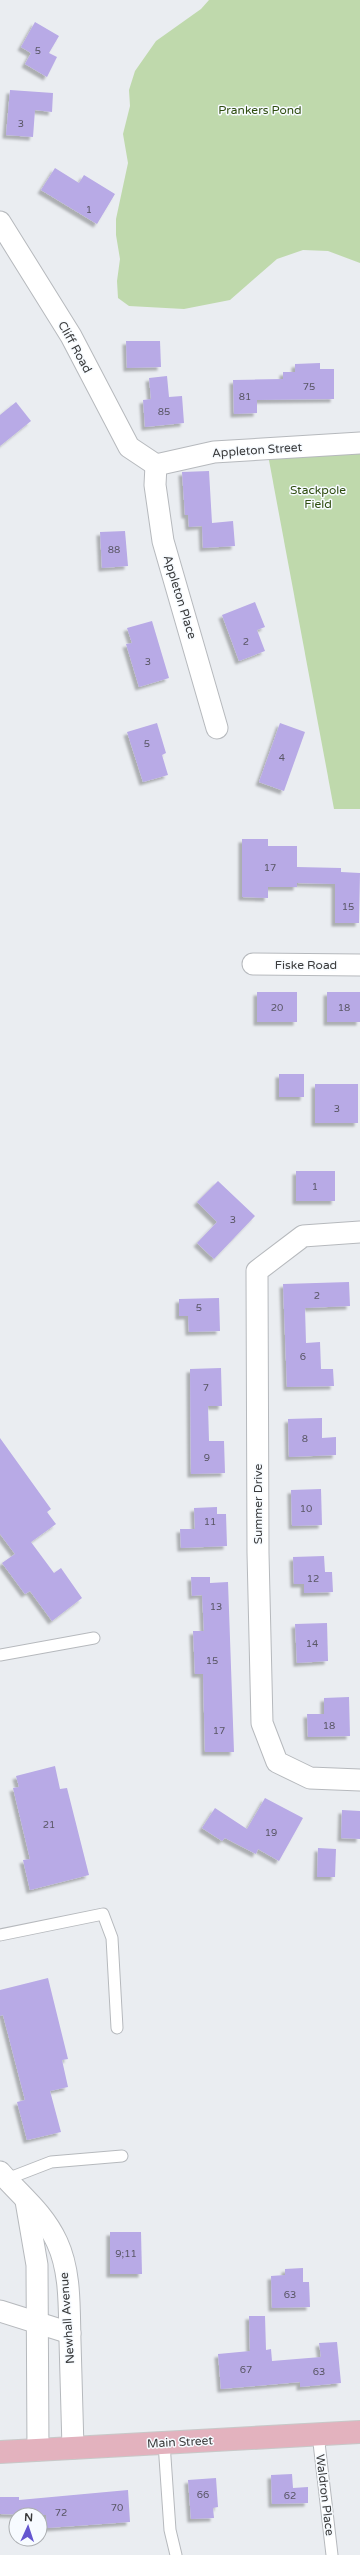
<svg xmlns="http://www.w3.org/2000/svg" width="360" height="2555" viewBox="0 0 360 2555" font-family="'Varela Round',sans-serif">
<defs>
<filter id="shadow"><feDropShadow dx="-3.5" dy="3.5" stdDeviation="1" flood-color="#0004"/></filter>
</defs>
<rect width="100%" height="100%" fill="#eaedf1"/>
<g fill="#bfd9ac">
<path d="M209 0H360V263L328 251 303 250 277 259 230 300 184 309 129 306 118 298 117 281 120 259 116 235V219L128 163 123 134 130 106 129 90 135 71 156 41 201 9Z"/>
<path d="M360 450V809H334L268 455Z"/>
</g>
<g fill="#b8aae6" filter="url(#shadow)">
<path d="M35 22 59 36 49 53 57 57 47 77 25 64 31 53 21 47Z"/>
<path d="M10 90 53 93 52 112 35 110 33 137 6 135Z"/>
<path d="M55 168 79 183 84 175 115 194 97 224 41 190Z"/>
<path d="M126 341H160L161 367 127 368Z"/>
<path d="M320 363V369H334V399L257 400V413L234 414 233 380 283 379V372H295V364Z"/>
<path d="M167 376 169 397 182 396 184 423 145 427 143 400 151 399 149 378Z"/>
<path d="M16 402 31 421 0 446V415Z"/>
<path d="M209 471 212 523 233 521 235 546 203 548 202 526 189 527 188 515H185L182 472Z"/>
<path d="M125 531 128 566 102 568 100 532Z"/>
<path d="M255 602 265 627 257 630 265 651 239 661 222 615Z"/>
<path d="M152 621 169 678 139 687 126 644 132 643 127 628Z"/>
<path d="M157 723 166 753 162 755 168 775 143 782 127 732Z"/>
<path d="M280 723 305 732 284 791 259 782Z"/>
<path d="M242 839H268V846H297V867L341 868V872L360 873 359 923H335V884L297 883V887H268V898L242 897Z"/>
<rect x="257" y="992" width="40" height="30"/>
<rect x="327" y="992" width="33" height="30"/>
<rect x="279" y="1074" width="25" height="23"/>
<rect x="315" y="1084" width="43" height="39"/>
<rect x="296" y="1171" width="39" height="30"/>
<path d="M218 1181 255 1216 214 1259 197 1243 217 1222 197 1202Z"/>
<path d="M349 1282 350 1306 305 1308 306 1343 320 1342 321 1369H333L334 1386 287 1387 283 1284Z"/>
<path d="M219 1298 220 1331 189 1332 188 1316H179V1299Z"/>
<path d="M221 1368 222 1406H208L209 1441H224L225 1473 191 1474 190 1369Z"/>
<path d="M322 1418V1438L336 1437V1455L289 1457 288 1419Z"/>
<path d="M0 1438 51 1509 47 1512 56 1524 31 1542 54 1573 61 1568 82 1598 52 1621 30 1591 25 1594 2 1563 15 1554 0 1534Z"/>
<path d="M321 1489 322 1525 292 1526 291 1490Z"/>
<path d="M217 1507V1514H226L227 1546 181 1548 180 1529H195L194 1508Z"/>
<path d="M324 1556 325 1572H332L333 1592 304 1593V1584H294L293 1557Z"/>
<path d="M191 1577H210V1583L228 1582 234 1752H205L203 1674H195L193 1631H204L202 1595 192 1596Z"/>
<path d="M327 1623 328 1661 297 1663 295 1624Z"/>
<path d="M349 1697 350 1736 308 1737 307 1714H324V1698Z"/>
<path d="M55 1766 60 1789 67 1788 89 1875 30 1890 23 1860 30 1859 13 1788 19 1787 16 1776Z"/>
<path d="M265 1798 303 1818 279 1861 258 1849 256 1854 225 1838 222 1841 202 1828 215 1808 247 1829Z"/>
<path d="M342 1810 360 1811V1839L341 1838Z"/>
<path d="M318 1848 336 1849 335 1877H317Z"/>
<path d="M48 1978 68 2059 62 2060 68 2087 50 2091 61 2132 27 2140 17 2102 25 2100 3 2015 0 2016V1990Z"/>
<path d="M110 2232H141L142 2274H110Z"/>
<path d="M303 2268V2282H309L310 2307 272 2308 271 2276 285 2275V2269Z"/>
<path d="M249 2316H265L266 2350 271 2349 272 2361 321 2357 319 2343 337 2342 341 2383 300 2387V2382L221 2389 218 2354 250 2351Z"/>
<path d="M292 2474 293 2488 308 2487V2503L272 2504 271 2475Z"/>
<path d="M216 2478 218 2507 213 2508 214 2518 191 2519 188 2480Z"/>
<path d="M128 2490 130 2522 47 2528 46 2515 0 2514V2497H19V2500Z"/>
</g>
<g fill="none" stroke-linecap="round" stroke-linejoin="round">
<defs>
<g id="lane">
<path d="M0 1655 94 1638"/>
<path d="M0 1935 103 1914 112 1938 117 2028"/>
<path d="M7 2179 51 2162 122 2156"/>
<path d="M318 2434 332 2555"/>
<path d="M164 2443 170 2530 176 2555"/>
</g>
<g id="street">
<path d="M0 222 71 336 129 447 156 465"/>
<path d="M156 465 155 485 163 541 217 728"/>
<path d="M156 465 214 452 360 443"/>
<path d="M253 964 360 965"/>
<path d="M360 1232 303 1236 257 1271 258 1553 262 1723 277 1762 310 1778 360 1780"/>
<path d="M0 2172C21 2196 43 2212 57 2242 71 2272 69 2309 70 2341 71 2377 72 2413 73 2448"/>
<path d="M26 2201 37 2265 38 2450"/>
<path d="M0 2311 70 2333"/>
</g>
<path id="primary" d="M0 2452 360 2432"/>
</defs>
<use href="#lane" stroke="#b6b9bd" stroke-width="13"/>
<use href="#street" stroke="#b6b9bd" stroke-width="23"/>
<use href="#primary" stroke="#c8c8c8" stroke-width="24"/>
<use href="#lane" stroke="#fff" stroke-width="11"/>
<use href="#street" stroke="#fff" stroke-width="21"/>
<use href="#primary" stroke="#e3b2be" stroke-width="22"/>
</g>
<g text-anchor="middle" stroke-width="3" stroke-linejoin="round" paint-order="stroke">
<g font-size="10" fill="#5a5766">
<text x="38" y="54">5</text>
<text x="21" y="127">3</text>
<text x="89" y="213">1</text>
<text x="309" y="390">75</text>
<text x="245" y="400">81</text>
<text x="164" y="415">85</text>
<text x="114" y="553">88</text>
<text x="246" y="645">2</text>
<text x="148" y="665">3</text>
<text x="147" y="747">5</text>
<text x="282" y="761">4</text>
<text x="270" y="871">17</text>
<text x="348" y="910">15</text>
<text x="277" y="1011">20</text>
<text x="344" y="1011">18</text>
<text x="337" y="1112">3</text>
<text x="315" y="1190">1</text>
<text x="233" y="1223">3</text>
<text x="317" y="1299">2</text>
<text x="199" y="1311">5</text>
<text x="303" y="1360">6</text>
<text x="206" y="1391">7</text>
<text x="305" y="1442">8</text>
<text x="207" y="1461">9</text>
<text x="306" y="1512">10</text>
<text x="210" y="1525">11</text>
<text x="313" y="1582">12</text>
<text x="216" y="1610">13</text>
<text x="312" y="1647">14</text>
<text x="212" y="1664">15</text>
<text x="329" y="1729">18</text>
<text x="219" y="1734">17</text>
<text x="49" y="1828">21</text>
<text x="271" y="1836">19</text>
<text x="126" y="2257">9;11</text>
<text x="290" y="2298">63</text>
<text x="246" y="2373">67</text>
<text x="319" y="2375">63</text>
<text x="203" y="2498">66</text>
<text x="290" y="2499">62</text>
<text x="117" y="2511">70</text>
<text x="61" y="2516">72</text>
</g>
<g font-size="12" fill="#2f4d10" stroke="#f7fbff">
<text x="260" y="114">Prankers Pond</text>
<text x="318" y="494">Stackpole<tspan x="318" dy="14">Field</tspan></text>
</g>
<g font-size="12" fill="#3a3b3c" stroke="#f7fbff">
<text transform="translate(75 347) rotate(61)" y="4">Cliff Road</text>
<text transform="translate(257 450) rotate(-4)" y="4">Appleton Street</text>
<text transform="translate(180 597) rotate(73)" y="4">Appleton Place</text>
<text x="306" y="969">Fiske Road</text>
<text transform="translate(258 1504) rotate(-90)" y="4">Summer Drive</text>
<text transform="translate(67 2318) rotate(-94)" y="4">Newhall Avenue</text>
<text transform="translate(180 2442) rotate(-3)" y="4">Main Street</text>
<text transform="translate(325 2495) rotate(83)" y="4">Waldron Place</text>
</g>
</g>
<g transform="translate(28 2527) rotate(3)"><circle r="19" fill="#f7fbff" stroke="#abaeb1"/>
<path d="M0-3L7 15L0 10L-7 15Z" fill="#6456cf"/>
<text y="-6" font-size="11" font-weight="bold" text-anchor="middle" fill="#3a3b3c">N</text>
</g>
</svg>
